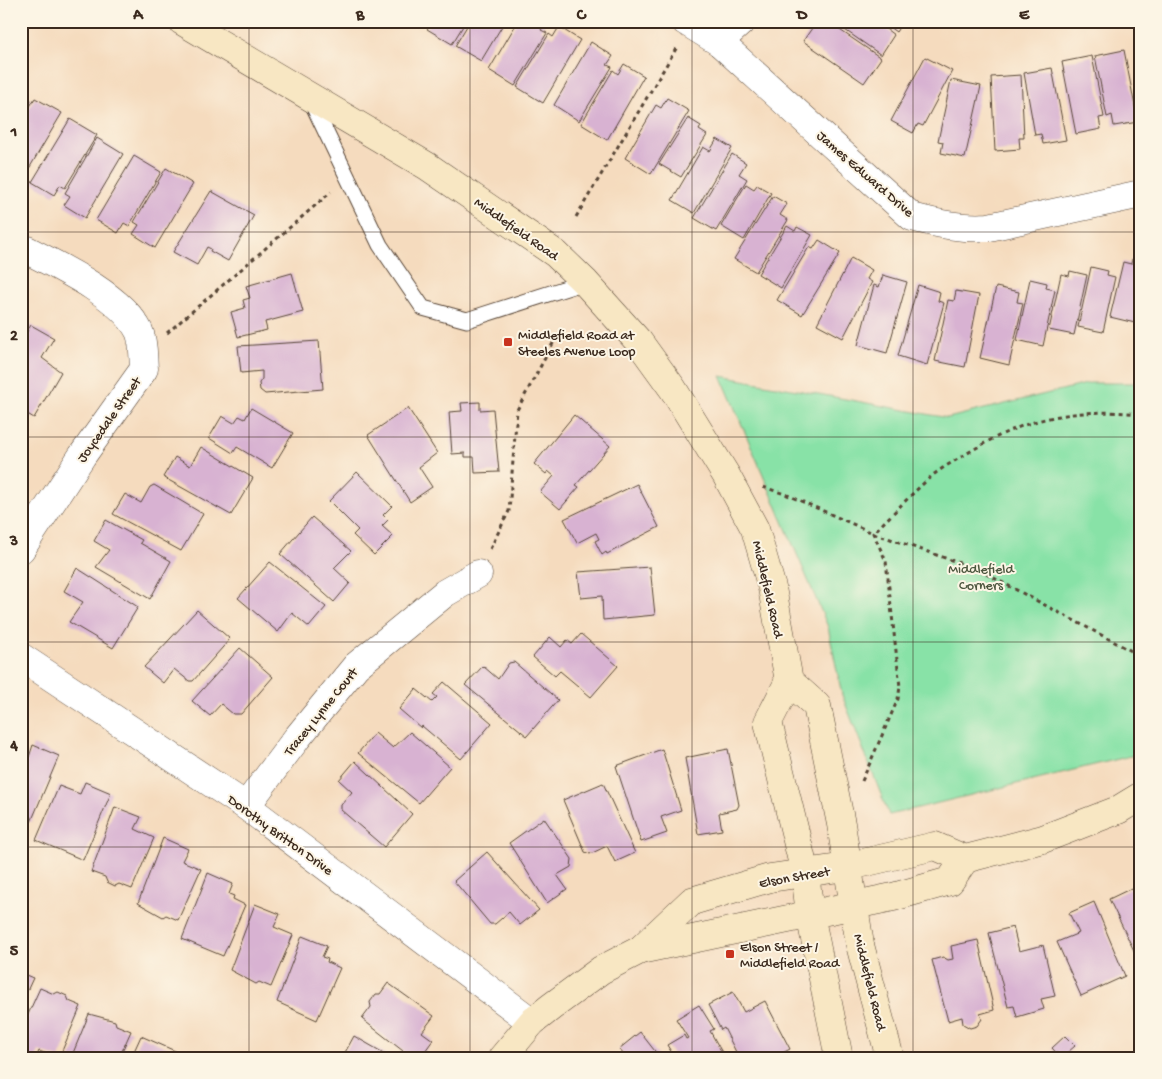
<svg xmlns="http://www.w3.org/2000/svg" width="1162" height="1079" viewBox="0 0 1162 1079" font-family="'Gochi Hand',sans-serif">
<rect width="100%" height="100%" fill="#fcf5e5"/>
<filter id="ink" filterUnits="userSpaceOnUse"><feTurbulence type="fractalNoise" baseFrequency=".02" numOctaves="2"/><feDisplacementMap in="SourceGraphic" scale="10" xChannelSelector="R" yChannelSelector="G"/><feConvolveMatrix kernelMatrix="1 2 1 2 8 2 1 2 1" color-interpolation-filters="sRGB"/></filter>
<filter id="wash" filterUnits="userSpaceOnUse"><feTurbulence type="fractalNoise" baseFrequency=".0096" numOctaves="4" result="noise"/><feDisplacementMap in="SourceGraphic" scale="20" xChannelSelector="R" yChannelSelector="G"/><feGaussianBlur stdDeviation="1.12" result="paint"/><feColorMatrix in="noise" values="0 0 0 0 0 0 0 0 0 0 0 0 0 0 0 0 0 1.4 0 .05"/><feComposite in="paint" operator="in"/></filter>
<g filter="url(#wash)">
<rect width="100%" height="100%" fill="#f5dbbe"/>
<path fill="#88e2a7" stroke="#628662" d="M721 376 948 418 1090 383H1141V750L1135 755 889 815 842 695 828 627Z"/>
<g id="blocks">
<g fill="#d8b2d2">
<path d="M406 21H417L414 26Z"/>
<path d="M431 21H466L452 44 427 29Z"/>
<path d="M470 21H505L481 61 455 46Z"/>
<path d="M518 21H546L541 30 547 33 515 86 489 70Z"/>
<path d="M817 21 825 27 828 22 881 58 864 83 803 41Z"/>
<path d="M832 21H875L894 35 881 55Z"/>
<path d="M881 21H903L896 32Z"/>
<path d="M559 27 580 40 543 103 517 87 549 34 553 37Z"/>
<path d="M591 42 613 56 607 65 612 67 579 121 554 105Z"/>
<path d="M1141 46V72H1140L1135 48Z"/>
<path d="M1124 50 1138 122 1114 126 1112 115 1107 117 1095 56Z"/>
<path d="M1092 56 1104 117 1099 118 1101 129 1076 134 1062 62Z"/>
<path d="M925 57 952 71 923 126 918 124 913 133 891 121Z"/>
<path d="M624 64 644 76 607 140 581 124 613 70 618 74Z"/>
<path d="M1052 68 1066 140 1043 144 1041 134 1035 135 1024 73Z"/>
<path d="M1021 75 1024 138H1019L1020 149 995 151 991 77Z"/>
<path d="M951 80 981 86 965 158 941 153 943 142 938 141Z"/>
<path d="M21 93 31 100 21 116Z"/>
<path d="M35 98 62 113 24 177 21 176V121Z"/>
<path d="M667 98 689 111 651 174 625 158 656 105 661 108Z"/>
<path d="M688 118 701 126 699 130 707 135 681 177 659 164Z"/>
<path d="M70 119 97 135 65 188 60 185 54 195 32 182Z"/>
<path d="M97 138 123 154 85 218 64 205 70 196 65 193Z"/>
<path d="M717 139 732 148 694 213 672 200 703 147 710 151Z"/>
<path d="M732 154 746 163 739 174 747 179 716 231 694 218Z"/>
<path d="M134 156 161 172 129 226 124 223 118 233 96 220Z"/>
<path d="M166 168 193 184 155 248 133 234 139 225 134 222Z"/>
<path d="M746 184 754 189 757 185 771 193 744 240 721 226Z"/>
<path d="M211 191 254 215 228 261 210 251 211 249 207 247 197 265 173 252Z"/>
<path d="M773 196 787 204 780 215 788 220 756 272 734 259Z"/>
<path d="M787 226 795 231 797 227 812 235 781 288 758 274Z"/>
<path d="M819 240 840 253 802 315 777 300 809 247 813 249Z"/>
<path d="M851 258 872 270 867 279 872 282 843 338 817 324Z"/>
<path d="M1132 259 1141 261V297L1135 323 1110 317 1123 262 1131 264Z"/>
<path d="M1091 267 1108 271 1107 275 1115 277 1103 332 1078 327Z"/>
<path d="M1070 271 1087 275 1074 335 1049 330 1061 274 1069 276Z"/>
<path d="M292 273 303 312 265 322 267 330 238 337 231 312 245 308 243 300 250 298 246 286Z"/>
<path d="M883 275 907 282 887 353 858 345 874 285 879 287Z"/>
<path d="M1030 279 1047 283 1046 288 1055 290 1043 346 1017 340Z"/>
<path d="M918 285 940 292 938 301 944 303 927 365 898 356Z"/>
<path d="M996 287 1019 292 1017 302 1023 303 1009 365 980 358Z"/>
<path d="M956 291 979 295 965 367 935 361 948 300 954 301Z"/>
<path d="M31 325 54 338 42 358 61 372 34 418 21 410V341Z"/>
<path d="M319 341 323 389 265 394 260 390 259 383 262 379V371L241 373 238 346Z"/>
<path d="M480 402V410L493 409 499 472 475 473 474 457H465V453L452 454 449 412 462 411 461 403Z"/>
<path d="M251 408 293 433 272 468 237 447 233 453 209 438 222 416 234 423 239 416 245 419Z"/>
<path d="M408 408 437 453 419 467 432 487 410 502 368 435Z"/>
<path d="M574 415 610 446 576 485 579 487 560 509 540 492 554 476 548 471 546 474 534 464Z"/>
<path d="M201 447 253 478 231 515 163 477 175 457 190 466Z"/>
<path d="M357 472 392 506 383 515 388 520 382 526 393 536 374 555 353 535 358 530 329 501Z"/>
<path d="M637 484 659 527 607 554 606 552 602 555 595 541 599 539 596 533 577 543 564 519Z"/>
<path d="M154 485 203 514 181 551 113 514 125 494 141 503 150 487Z"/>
<path d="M312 517 351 551 334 568 350 583 334 602 280 554Z"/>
<path d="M106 520 142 540 140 543 171 561 150 599 96 567 109 550 94 541Z"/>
<path d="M270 562 326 607 309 627 292 613 278 632 238 598Z"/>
<path d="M650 567 655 615 603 620 602 596 581 598 578 572Z"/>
<path d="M77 568 138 607 113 648 69 622 83 602 64 591Z"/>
<path d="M197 610 230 639 193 681H189L174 669 163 683 144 667Z"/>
<path d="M581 634 618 666 591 697 560 671 555 676 533 657 550 637 561 647 567 640 572 644Z"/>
<path d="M240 648 273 677 241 714H233L221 704 210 716 192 701Z"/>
<path d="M514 662 558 700 527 736 465 685 483 666 498 679 509 663Z"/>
<path d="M444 682 492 723 461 759 422 726 421 728 399 709 416 689 432 702 437 697 433 694Z"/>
<path d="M410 732 450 767 419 803 358 753 375 733 393 748Z"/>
<path d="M33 745 59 756 31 822 21 818V754L29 757Z"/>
<path d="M662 749 681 810 661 817 667 833 641 842 616 766Z"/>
<path d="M728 749 739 805 737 809 719 813 722 830 698 834 685 758Z"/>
<path d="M355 761 412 814 384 847 341 810V805L352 792 339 780Z"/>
<path d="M85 782 111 793 83 860 36 840 59 786 80 794Z"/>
<path d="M603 783 635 853 615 862 607 846 590 854 585 852 563 800Z"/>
<path d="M115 807 141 817 135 829 154 838 132 889 119 884 115 886 107 882 105 877 91 872Z"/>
<path d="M544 818 572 859 571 867 557 875 567 889 547 903 509 843Z"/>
<path d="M163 838 188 849 182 861 201 869 178 920 166 915 163 917 138 903Z"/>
<path d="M487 852 539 910 520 925 509 912 495 924H490L454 881Z"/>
<path d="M208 873 233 884 229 894 234 896 233 899 245 905 223 956 182 939Z"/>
<path d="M1132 888 1141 907V965L1109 899Z"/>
<path d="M1094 902 1125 976 1081 996 1057 942 1079 933 1069 913Z"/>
<path d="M255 904 280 914 274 927 293 935 271 987 259 982 256 984 230 970Z"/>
<path d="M1013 927 1019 951 1043 945 1055 996 1041 999 1044 1009 1017 1017 1014 1006 1008 1007 989 933Z"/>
<path d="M302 936 327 946 322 957 328 959 327 962 340 968 317 1020 277 1002Z"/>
<path d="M978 940 994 1010 980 1014 982 1019 977 1026 970 1028 963 1024 962 1017 948 1021 932 960 943 957 948 960 953 959 951 946Z"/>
<path d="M21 973 33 978 21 1004Z"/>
<path d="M388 983 434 1016 422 1032 433 1040 420 1058H412L362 1019 371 1007 370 1002 376 994H380Z"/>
<path d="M40 988 54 994 58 992 67 996 69 1001 81 1006 59 1058 39 1051 36 1058 21 1056V1025L23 1020 25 1021Z"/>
<path d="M733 992 744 1012 765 1001 790 1049 773 1058H739L724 1028 721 1030 708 1005Z"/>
<path d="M699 1005 714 1029 710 1031 725 1058H675L667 1045 684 1035 686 1039 688 1038 676 1019Z"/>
<path d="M89 1014 115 1021 116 1025 131 1031 119 1058H71Z"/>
<path d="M640 1032 658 1055 656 1058H621L624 1055 619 1049Z"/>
<path d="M141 1036 182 1054 180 1058H131Z"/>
<path d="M354 1036 389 1056 391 1054 398 1058H342Z"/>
<path d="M1065 1036 1075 1046 1061 1058 1052 1048Z"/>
</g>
</g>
</g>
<g filter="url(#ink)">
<use href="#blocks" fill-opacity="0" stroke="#574536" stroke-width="1"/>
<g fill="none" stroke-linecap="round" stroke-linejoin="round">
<defs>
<path id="lane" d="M310 99 380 245 423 308 467 320 585 282"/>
<g id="street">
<path d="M685 21 719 42 912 217C938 224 962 229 989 227L1141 194"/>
<path d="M719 42 742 21"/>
<path d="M21 247C56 265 121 295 139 331 144 342 143 357 144 369L82 456 21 549"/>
<path d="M21 657 246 806 532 1022"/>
<path d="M246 806 297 738 356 666 445 593 478 574"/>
</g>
<g id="secondary">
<path d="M182 21 427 166 556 254 585 282 639 342 673 389 726 475 755 529 772 588 789 681 817 706 841 824 860 945 890 1058"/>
<path d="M789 681 768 722 805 873 810 914 839 1058"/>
<path d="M640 950 692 901 770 878 846 867 935 846 965 859 1043 839 1118 810 1141 796"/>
<path d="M502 1058 532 1022 551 1007 601 970 640 950 893 897 950 881 965 859"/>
</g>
</defs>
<use href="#lane" stroke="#574536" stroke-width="17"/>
<use href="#street" stroke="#574536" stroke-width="29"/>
<use href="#secondary" stroke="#574536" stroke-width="29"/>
<g stroke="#574536" stroke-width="3" stroke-dasharray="4 4" stroke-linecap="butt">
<path d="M576 217 677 47"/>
<path d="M167 333 331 192"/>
<path d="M763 487 785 494 873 533 977 569 1141 656"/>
<path d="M490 549 509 511 517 410 558 334 564 331"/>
<path d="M862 781 898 699 900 687 886 561 873 533C893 514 912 493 933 475 943 467 955 461 966 454 1026 417 1071 408 1141 414"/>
</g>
<use href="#lane" stroke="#fff" stroke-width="15"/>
<use href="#street" stroke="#fff" stroke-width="28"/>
<use href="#secondary" stroke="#f8e7c3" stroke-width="28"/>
</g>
</g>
<path fill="none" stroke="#3b2a1e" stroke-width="1" stroke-opacity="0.55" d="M249 21V1058M470 21V1058M692 21V1058M913 21V1058M21 232H1141M21 437H1141M21 642H1141M21 847H1141"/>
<g fill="#c8321e" stroke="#fcf5e5" stroke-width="2">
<rect x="503" y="337" width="10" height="10" rx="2.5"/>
<rect x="725" y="949" width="10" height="10" rx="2.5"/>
</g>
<g text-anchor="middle" stroke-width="4" stroke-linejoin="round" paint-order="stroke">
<g font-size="14" fill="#3b2a1e" stroke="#fcf5e5">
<text transform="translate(866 173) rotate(41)" y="5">James Edward Drive</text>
<text transform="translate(517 228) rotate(35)" y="5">Middlefield Road</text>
<text transform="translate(108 419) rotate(-55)" y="5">Joycedale Street</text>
<text transform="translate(769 589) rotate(77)" y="5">Middlefield Road</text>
<text transform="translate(320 711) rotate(-51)" y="5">Tracey Lynne Court</text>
<text transform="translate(281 834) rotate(36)" y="5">Dorothy Britton Drive</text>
<text transform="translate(794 876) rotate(-10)" y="5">Elson Street</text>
<text transform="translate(871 982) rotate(76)" y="5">Middlefield Road</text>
</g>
<g font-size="14" fill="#3b2a1e" stroke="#fcf5e5" text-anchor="start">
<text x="518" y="339">Middlefield Road at<tspan x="518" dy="16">Steeles Avenue Loop</tspan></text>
<text x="740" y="951">Elson Street /<tspan x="740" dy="16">Middlefield Road</tspan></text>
</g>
<g font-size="14" fill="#4e5840" stroke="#fcf5e5">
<text x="981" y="573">Middlefield<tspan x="981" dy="16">Corners</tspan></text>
</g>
</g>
<rect width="1162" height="1079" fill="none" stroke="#fcf5e5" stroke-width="55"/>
<rect x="28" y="28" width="1106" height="1024" fill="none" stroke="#3b2a1e" stroke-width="2"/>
<g font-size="16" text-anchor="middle" font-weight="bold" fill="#3b2a1e">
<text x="138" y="19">A</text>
<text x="360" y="19">B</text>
<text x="581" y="19">C</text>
<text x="802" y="19">D</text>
<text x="1024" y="19">E</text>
<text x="14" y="136">1</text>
<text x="14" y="340">2</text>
<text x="14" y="545">3</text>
<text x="14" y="750">4</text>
<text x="14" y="955">5</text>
</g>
</svg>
